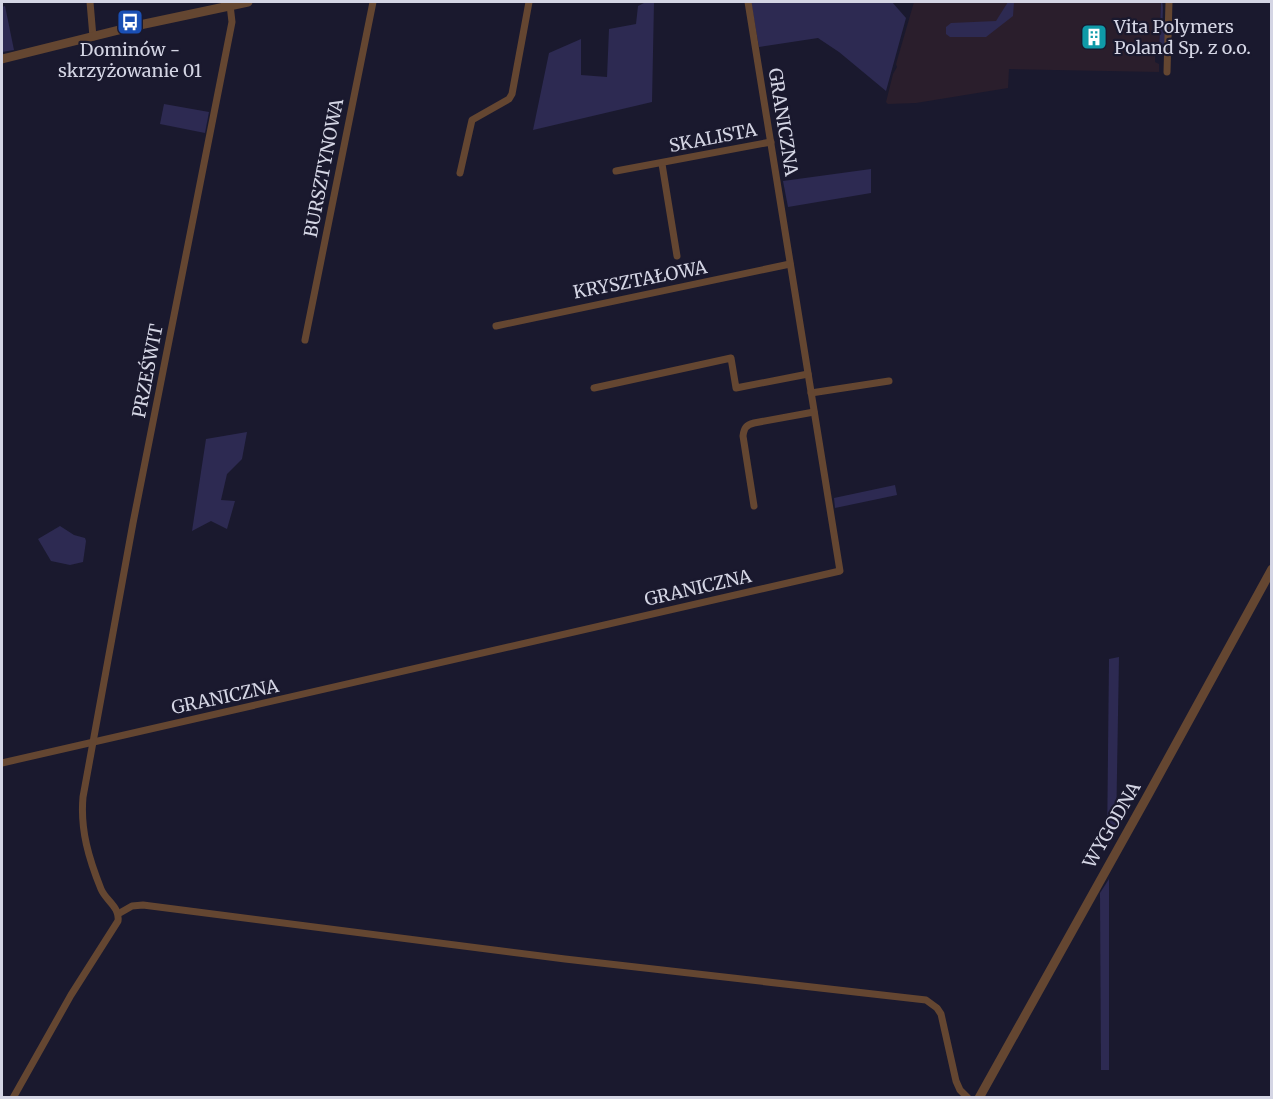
<svg xmlns="http://www.w3.org/2000/svg" width="1273" height="1099" viewBox="0 0 1273 1099" font-family="Merriweather,serif">
<rect width="100%" height="100%" fill="#1a192e"/>
<path fill="#2a1e2c" d="M914 2H1158L1161 3 1159 54 1155 56V62L1159 64V72L1009 69 1008 88 916 103 888 104 886 102 893 74 897 67 896 64Z"/>
<g fill="#2d2a52">
<path d="M646 2H654L652 102 533 130 549 53 581 39V75L607 77 609 29 636 24 638 6Z"/>
<path d="M751 2H892L906 18 886 91 839 52 818 38 759 47Z"/>
<path d="M1008 2H1014L1013 16 986 37H950L946 34V27L951 23 996 21Z"/>
<path d="M1158 2H1162C1164 8 1162 15 1163 21 1166 32 1169 47 1159 54L1161 3Z"/>
<path d="M5 6 14 50 2 52V7Z"/>
<path d="M164 104 209 112 205 133 160 124Z"/>
<path d="M871 169V193L788 207 783 181Z"/>
<path d="M247 432 242 459 227 474 221 500 235 501 227 529 211 521 192 531 206 439Z"/>
<path d="M895 485 897 495 835 508 834 498Z"/>
<path d="M60 526 74 535 85 538 86 541 83 562 70 565 51 561 38 539Z"/>
<path d="M1119 657 1116 831 1107 848 1109 659Z"/>
<path d="M1109 879V1070H1101L1100 893Z"/>
</g>
<g fill="none" stroke-linecap="round" stroke-linejoin="round">
<g stroke="#644631" stroke-width="7">
<path d="M90 2 93 37"/>
<path d="M1167 72 1169 2"/>
<path d="M662 164 677 256"/>
<path d="M616 171 771 142"/>
<path d="M460 173 472 120 509 99 512 94 529 2"/>
<path d="M496 326 790 264"/>
<path d="M305 340 373 2"/>
<path d="M594 388 731 358 736 388 808 374"/>
<path d="M811 393 889 381"/>
<path d="M754 506 743 436C744 428 746 425 754 423L814 412"/>
<path d="M2 763 840 571 748 2"/>
<path d="M118 914 132 906 143 905 565 959 926 1000 937 1008 941 1014 956 1081 960 1090 968 1098"/>
<path d="M13 1098 71 995 118 921C120 907 106 901 101 889 89 859 80 830 83 797L133 523 232 22 230 5"/>
</g>
<g stroke="#644631" stroke-width="9">
<path d="M2 59 135 26 248 2"/>
<path d="M979 1098 1148 795 1272 569"/>
</g>
</g>
<defs>
<symbol id="bus-square" viewBox="-11 -11 22 22"><rect x="-9" y="-9" width="18" height="18" rx="4" fill="#1a4fb4" stroke="#1a192e"/><path d="M-5-6H5V4H4V6H2V4H-2V6H-4V4H-5ZM-3.5-4V0h7V-4ZM-3.5 1.2v1.5H-2V1.2ZM2 1.2v1.5H3.5V1.2Z" fill="#fff"/></symbol>
<symbol id="building-square" viewBox="-11 -11 22 22"><rect x="-9" y="-9" width="18" height="18" rx="4" fill="#0f9aa8" stroke="#1a192e"/><path d="M-4-6H4V6H1V3H-1V6H-4ZM-2.5-4.3h1.7v1.8h-1.7ZM.8-4.3h1.7v1.8H.8ZM-2.5-1h1.7V.8h-1.7ZM.8-1h1.7V.8H.8Z" fill="#fff"/></symbol>
</defs>
<g fill-rule="evenodd">
<use href="#bus-square" x="115" y="7" width="30" height="30"/>
<use href="#building-square" x="1079" y="22" width="30" height="30"/>
</g>
<g text-anchor="middle" stroke-width="4.5" stroke-linejoin="round" paint-order="stroke">
<g font-size="18" fill="#d4d5e4" stroke="#1a192e" text-anchor="start">
<text x="1114" y="33">Vita Polymers<tspan x="1114" dy="21">Poland Sp. z o.o.</tspan></text>
<text x="130" y="56" text-anchor="middle">Dominów -<tspan x="130" dy="21">skrzyżowanie 01</tspan></text>
</g>
<g font-size="18" fill="#d4d5e4" stroke="#1a192e">
<text transform="translate(783 122) rotate(81)" y="6">GRANICZNA</text>
<text transform="translate(713 138) rotate(-11)" y="6">SKALISTA</text>
<text transform="translate(324 168) rotate(-79)" y="6">BURSZTYNOWA</text>
<text transform="translate(640 280) rotate(-11)" y="6">KRYSZTAŁOWA</text>
<text transform="translate(148 371) rotate(-79)" y="6">PRZEŚWIT</text>
<text transform="translate(698 588) rotate(-13)" y="6">GRANICZNA</text>
<text transform="translate(225 697) rotate(-12)" y="6">GRANICZNA</text>
<text transform="translate(1112 825) rotate(-60)" y="6">WYGODNA</text>
</g>
</g>
<rect width="1273" height="1099" fill="none" stroke="#d4d5e4" stroke-width="6"/>
</svg>
